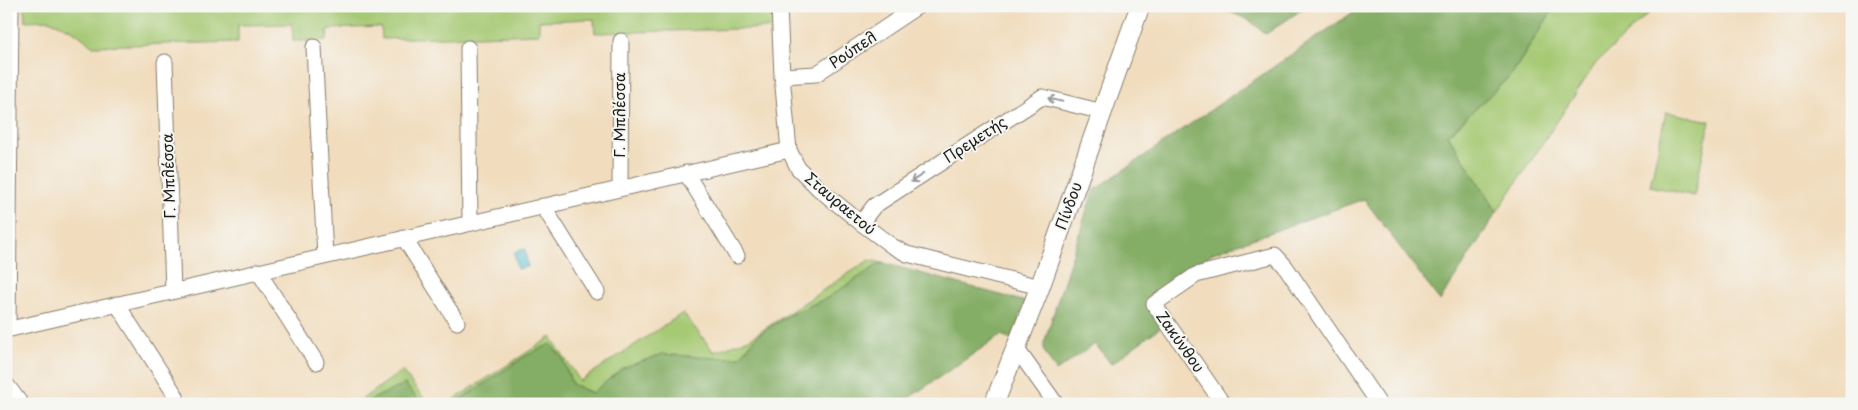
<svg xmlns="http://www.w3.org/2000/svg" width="1858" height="410" viewBox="0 0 1858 410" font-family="'Playpen Sans',sans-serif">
<rect width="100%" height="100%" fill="#f6f6f2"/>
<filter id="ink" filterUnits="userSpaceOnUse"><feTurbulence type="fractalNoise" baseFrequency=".02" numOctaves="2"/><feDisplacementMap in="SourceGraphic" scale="10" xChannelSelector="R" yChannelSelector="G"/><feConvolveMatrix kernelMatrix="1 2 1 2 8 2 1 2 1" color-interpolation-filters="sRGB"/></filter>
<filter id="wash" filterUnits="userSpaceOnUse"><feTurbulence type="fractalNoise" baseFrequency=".0096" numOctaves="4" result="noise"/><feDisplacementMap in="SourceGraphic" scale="20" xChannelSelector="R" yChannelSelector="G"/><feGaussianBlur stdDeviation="1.12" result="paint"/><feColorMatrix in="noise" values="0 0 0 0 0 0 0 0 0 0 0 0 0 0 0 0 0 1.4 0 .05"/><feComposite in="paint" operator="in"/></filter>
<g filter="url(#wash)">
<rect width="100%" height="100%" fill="#f1ddbe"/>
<g fill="#a6c973" stroke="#617248">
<path d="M24 6H779L780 28 595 33 594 19 539 21V34L382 39 381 27 328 29 327 40 293 41 292 24 238 25V42L93 46 72 30 49 20 25 21Z"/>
<path d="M1555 6H1656L1596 63 1497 212 1448 135 1512 74Z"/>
<path d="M1666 112 1710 121 1694 196 1650 186Z"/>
<path d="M869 260 887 264H879L827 298 789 315 758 335 740 357 623 368 593 393 572 384 562 357 468 394 454 404H447L551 337 580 381 683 313 714 352 749 339Z"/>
<path d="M402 371 428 404H422L405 384 365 404H355Z"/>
</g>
<g fill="#84ad65" stroke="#506440">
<path d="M1215 6H1307L1266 34 1249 20Z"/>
<path d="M1362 6H1555L1512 74 1448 135 1497 212 1440 301 1364 199 1213 253 1147 298 1165 324 1111 364 1095 344 1056 371 1044 351V343L1093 191Z"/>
<path d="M879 264H887L1026 302 1011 339 1001 335 900 404H454L524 357 550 344 562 357 572 384 592 393 623 368 662 354 716 358 740 357 758 335 789 315 827 298Z"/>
<path d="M405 384 422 404H365L370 400Z"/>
</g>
<path fill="#4dbac9" stroke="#346b72" d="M525 249 528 267 517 269 514 252Z"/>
</g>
<g filter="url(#ink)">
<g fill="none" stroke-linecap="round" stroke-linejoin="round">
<defs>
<g id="minor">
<path d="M779 6 782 76 789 150 798 168 819 189 861 223 892 246 907 254 1040 287"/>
<path d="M314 47 325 256"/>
<path d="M468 48 470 223"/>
<path d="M165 62 173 291"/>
<path d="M782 76 816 74 918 6"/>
<path d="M686 173 737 256"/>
<path d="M620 188 621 41"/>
<path d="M543 206 597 292"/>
<path d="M861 223 874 206 1042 97 1103 112"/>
<path d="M404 238 457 322"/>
<path d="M258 271 316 362"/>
<path d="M117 304 176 396"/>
<path d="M8 329 11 6"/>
<path d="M6 330 789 150"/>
<path d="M1016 348 1056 404"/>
<path d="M6 384 21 404"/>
<path d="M1223 404 1154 304 1196 275 1275 255 1285 266 1379 404"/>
</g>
<path id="tertiary" d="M994 404 1040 287 1140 6"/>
</defs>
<use href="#minor" stroke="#867c6d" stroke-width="17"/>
<use href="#tertiary" stroke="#867c6d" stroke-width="21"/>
<use href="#minor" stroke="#fff" stroke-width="15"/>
<use href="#tertiary" stroke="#fff" stroke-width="19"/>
</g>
<defs><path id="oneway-shaft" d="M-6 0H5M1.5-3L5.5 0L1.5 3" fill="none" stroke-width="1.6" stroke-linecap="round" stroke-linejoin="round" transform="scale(1.25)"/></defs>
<g stroke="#999">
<use href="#oneway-shaft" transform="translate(1055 100) rotate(-167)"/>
<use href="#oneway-shaft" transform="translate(917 178) rotate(147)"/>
</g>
</g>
<g text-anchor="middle" stroke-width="4" stroke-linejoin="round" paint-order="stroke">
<g font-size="15" fill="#1c1c1c" stroke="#f6f6f2">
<text transform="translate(853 50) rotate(-34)" y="5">Ρούπελ</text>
<text transform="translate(620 115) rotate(-90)" y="5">Γ. Μπλέσσα</text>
<text transform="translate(975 140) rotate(-33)" y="5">Πρεμετής</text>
<text transform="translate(169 176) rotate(-92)" y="5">Γ. Μπλέσσα</text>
<text transform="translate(840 204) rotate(40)" y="5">Σταυραετού</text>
<text transform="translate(1069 206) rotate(-70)" y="5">Πίνδου</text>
<text transform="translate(1180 342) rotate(55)" y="5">Ζακύνθου</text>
</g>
</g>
<rect width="1858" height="410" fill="none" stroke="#f6f6f2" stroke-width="25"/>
</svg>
